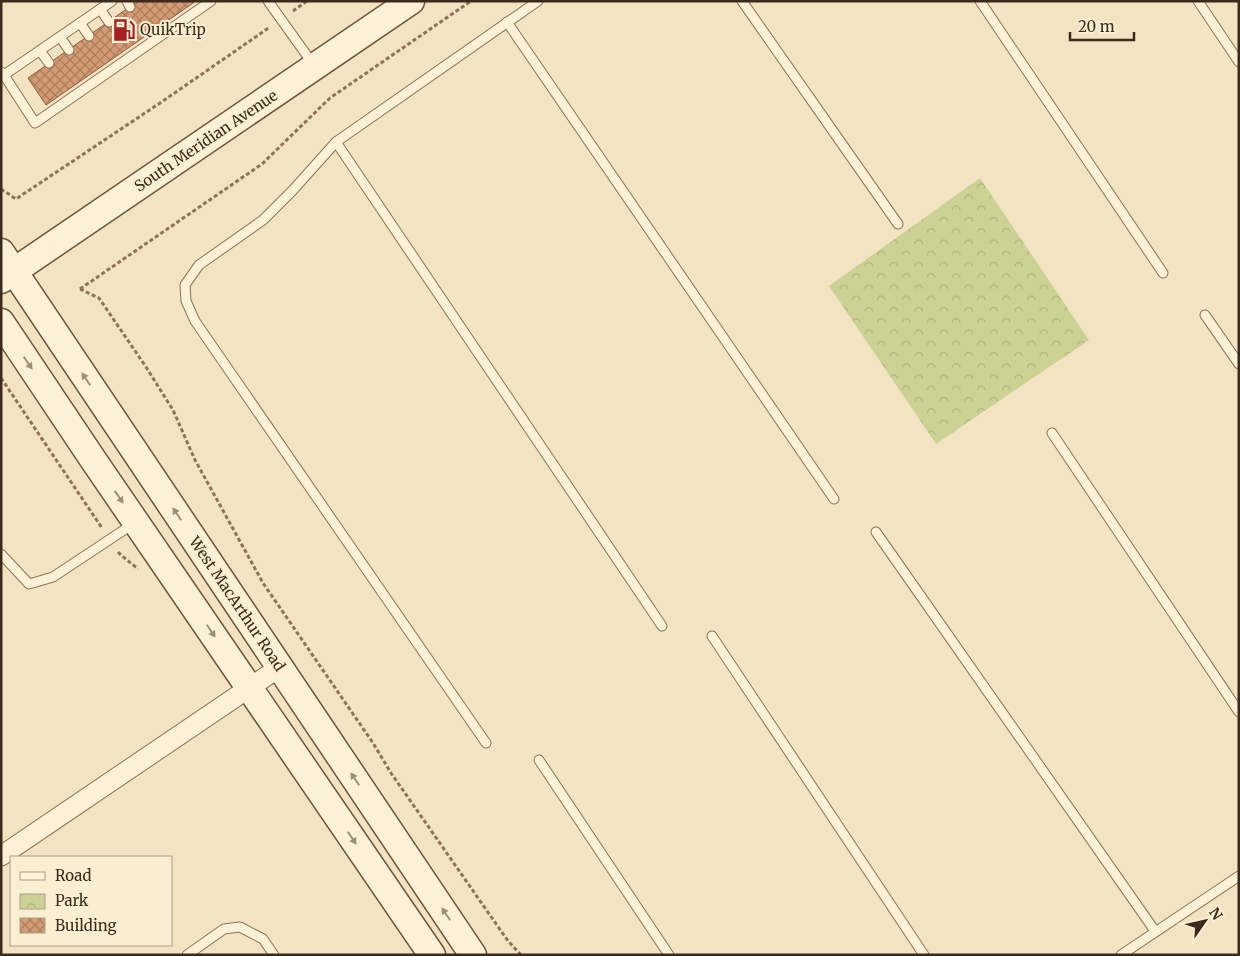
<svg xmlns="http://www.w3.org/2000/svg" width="1240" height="956" viewBox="0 0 1240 956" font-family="Merriweather,serif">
<defs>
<pattern id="park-crowns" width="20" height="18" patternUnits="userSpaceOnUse" patternTransform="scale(1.25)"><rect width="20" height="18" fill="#ccd294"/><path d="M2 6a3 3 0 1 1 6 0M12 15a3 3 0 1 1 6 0" fill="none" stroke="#b0b47f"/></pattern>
<pattern id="building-cross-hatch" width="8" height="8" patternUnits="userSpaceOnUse" patternTransform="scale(1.25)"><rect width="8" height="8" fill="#d49a74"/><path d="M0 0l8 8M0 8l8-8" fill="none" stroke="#ad7e5e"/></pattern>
</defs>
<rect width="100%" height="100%" fill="#f2e3c2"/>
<path fill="url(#park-crowns)" d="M980 178 1089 340 936 444 829 286Z"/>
<path fill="url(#building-cross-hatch)" stroke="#905b3a" d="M138 1H196L46 105 28 78Z"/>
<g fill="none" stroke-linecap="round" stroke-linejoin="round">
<defs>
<g id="lane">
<path d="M127 1 130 7"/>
<path d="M268 1 313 64"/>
<path d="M742 1 898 224"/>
<path d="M980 1 1163 273"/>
<path d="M1198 1 1239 62"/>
<path d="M100 9 109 22"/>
<path d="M507 22 834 499"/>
<path d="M80 23 89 36"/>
<path d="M60 37 69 50"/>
<path d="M40 51 49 63"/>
<path d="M1 72 4 75 112 1"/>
<path d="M1 77 4 75 35 123 211 1"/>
<path d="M336 142 662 626"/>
<path d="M1205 315 1239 364"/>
<path d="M1052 433 1239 712"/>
<path d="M876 532 1155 931"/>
<path d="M1 554 29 584 53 577 133 524"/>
<path d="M712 636 924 955"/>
<path d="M486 743 195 321 186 301 185 285 199 265 263 220 293 190 336 142 538 1"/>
<path d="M539 760 669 955"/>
<path d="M187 955 224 929 240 927 263 939 274 955"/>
<path d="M1121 955 1239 876"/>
</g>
<path id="street" d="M1 856 280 667"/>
<g id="secondary">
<path d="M1 252 473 955"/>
<path d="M1 280 411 1"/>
<path d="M1 322 94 461 432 955"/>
</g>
</defs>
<use href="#lane" stroke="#8e7357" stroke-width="11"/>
<use href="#street" stroke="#8e7357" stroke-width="21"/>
<use href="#secondary" stroke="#70543a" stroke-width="29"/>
<g stroke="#8e7357" stroke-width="3" stroke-dasharray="4 2.5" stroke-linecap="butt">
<path d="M293 11 307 1"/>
<path d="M1 189 16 199 163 101 270 27"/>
<path d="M80 289 99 298 146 367 173 410 195 460 263 583 373 743 391 773 508 941 521 955"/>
<path d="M80 289 262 164 330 98 471 1"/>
<path d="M1 378 102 528"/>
<path d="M118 552 121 555 138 569"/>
</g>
<use href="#lane" stroke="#fcf0d6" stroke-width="9"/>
<use href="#street" stroke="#fcf0d6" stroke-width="19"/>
<use href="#secondary" stroke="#fcf0d6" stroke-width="26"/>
</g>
<defs><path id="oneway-solid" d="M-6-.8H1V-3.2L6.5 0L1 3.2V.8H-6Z" transform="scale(1.25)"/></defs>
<g fill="#9c8e79">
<use href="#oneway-solid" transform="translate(28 363) rotate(56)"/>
<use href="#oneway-solid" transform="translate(86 379) rotate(-124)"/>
<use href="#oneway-solid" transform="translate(119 497) rotate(55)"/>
<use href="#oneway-solid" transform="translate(177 514) rotate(-124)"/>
<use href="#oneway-solid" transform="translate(211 631) rotate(56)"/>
<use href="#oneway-solid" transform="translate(355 779) rotate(-124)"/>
<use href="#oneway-solid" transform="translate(352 838) rotate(56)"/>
<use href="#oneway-solid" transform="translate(446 914) rotate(-124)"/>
</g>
<defs>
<symbol id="fuel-bare" viewBox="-9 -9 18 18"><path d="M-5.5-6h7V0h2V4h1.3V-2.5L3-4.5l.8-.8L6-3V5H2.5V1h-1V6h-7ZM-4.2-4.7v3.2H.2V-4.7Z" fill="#a42023" stroke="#f9edd2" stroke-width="2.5" paint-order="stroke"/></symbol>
</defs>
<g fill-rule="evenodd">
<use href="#fuel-bare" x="108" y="14" width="32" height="32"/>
</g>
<g text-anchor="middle" stroke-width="4" stroke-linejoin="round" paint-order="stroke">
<g font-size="15" fill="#3c2b1c" stroke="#f9edd2" text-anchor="start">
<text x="140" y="35">QuikTrip</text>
</g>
<g font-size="15" fill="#3c2b1c" stroke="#f9edd2">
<text transform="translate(206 141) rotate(-34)" y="5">South Meridian Avenue</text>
<text transform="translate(237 604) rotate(56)" y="5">West MacArthur Road</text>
</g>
</g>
<rect width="1240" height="956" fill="none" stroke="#3c2b1c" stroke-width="5"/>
<rect x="10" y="856" width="162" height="90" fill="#f9edd2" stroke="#ad9f89"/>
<rect x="20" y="872" width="25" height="8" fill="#fcf0d6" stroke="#ad9f89"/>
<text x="55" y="881" font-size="15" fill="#3c2b1c">Road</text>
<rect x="20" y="894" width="25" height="15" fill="url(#park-crowns)" stroke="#ad9f89"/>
<text x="55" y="906" font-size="15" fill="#3c2b1c">Park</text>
<rect x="20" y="918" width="25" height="15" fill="url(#building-cross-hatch)" stroke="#ad9f89"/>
<text x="55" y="931" font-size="15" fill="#3c2b1c">Building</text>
<g transform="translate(1205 921) rotate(56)" stroke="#f9edd2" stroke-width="4" paint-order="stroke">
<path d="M0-4L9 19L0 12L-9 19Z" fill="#3c2b1c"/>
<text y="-8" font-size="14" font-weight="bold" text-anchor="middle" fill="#3c2b1c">N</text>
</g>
<path d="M1070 32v8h64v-8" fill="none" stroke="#3c2b1c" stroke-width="2.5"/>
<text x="1078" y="32" font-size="15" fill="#3c2b1c" stroke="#f9edd2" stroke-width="4" paint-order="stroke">20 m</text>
</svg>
